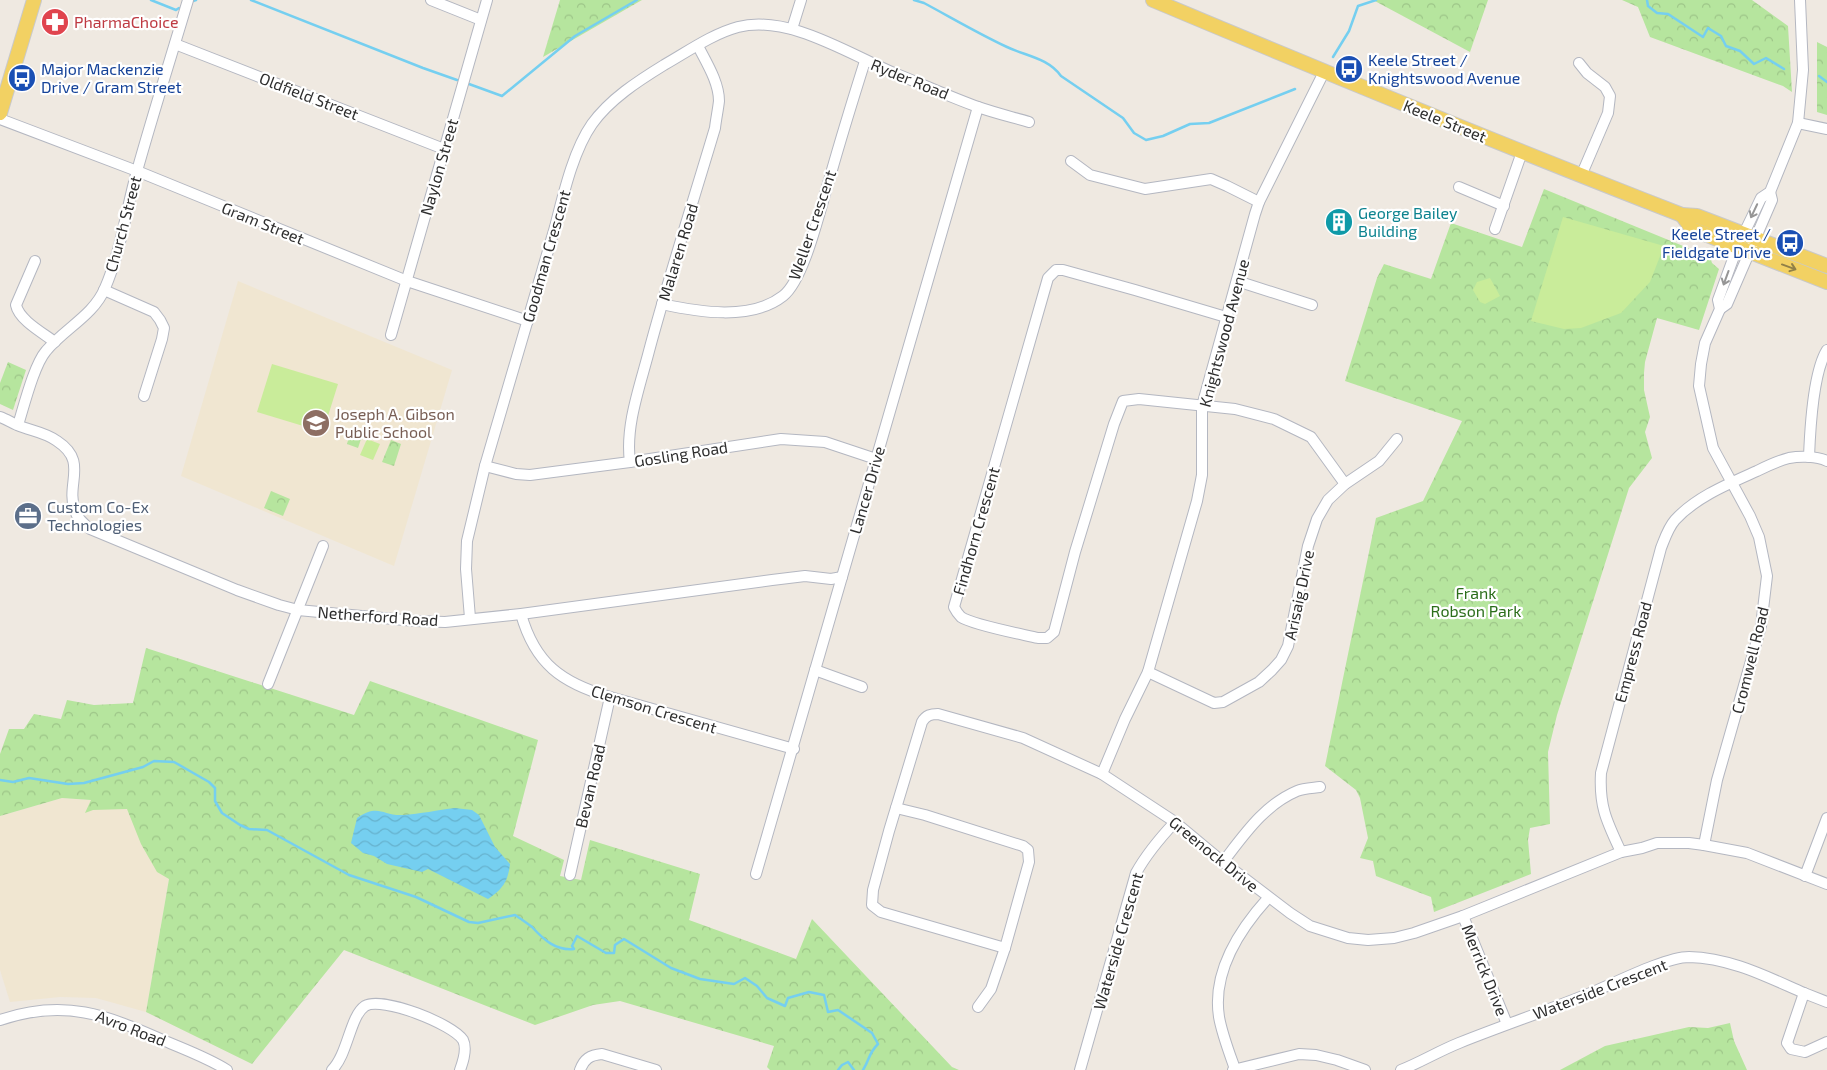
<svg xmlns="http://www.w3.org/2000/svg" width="1827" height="1070" viewBox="0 0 1827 1070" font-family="'Exo 2',sans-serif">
<defs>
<pattern id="forest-crowns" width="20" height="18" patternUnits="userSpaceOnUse" patternTransform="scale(1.25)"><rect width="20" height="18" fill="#b6e59e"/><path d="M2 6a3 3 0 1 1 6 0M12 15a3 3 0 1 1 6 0" fill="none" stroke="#9dc588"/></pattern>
<pattern id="water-waves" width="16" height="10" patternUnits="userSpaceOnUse" patternTransform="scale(1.25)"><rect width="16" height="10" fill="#75cff0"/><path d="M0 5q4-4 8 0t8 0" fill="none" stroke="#66b2ce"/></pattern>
</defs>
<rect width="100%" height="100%" fill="#efe9e1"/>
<g fill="#f0e6d1">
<path d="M238 281 452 370 394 566 181 476Z"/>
<path d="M62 798 133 803 169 879 146 1012 96 998 60 997 10 1002 0 970V816Z"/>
</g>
<g fill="url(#forest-crowns)">
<path d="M560 0H642L543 57Z"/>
<path d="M1373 0H1488L1470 52Z"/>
<path d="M1622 0H1752L1788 26 1792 92 1783 86 1650 37 1638 7Z"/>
<path d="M1817 42 1827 47V115L1817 112Z"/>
<path d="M1544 189 1710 257 1712 263 1719 269 1699 330 1657 318 1645 362 1644 373V390L1650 417 1645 432 1652 458 1629 488 1557 715 1548 752 1550 824 1530 828 1528 840 1531 874 1434 912 1431 897 1376 876 1373 861 1360 858 1368 838 1360 798 1356 790 1325 766 1376 518 1423 501 1462 421 1345 381 1377 278 1384 264 1431 279 1451 223 1522 247Z"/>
<path d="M8 362 26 370 13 410 0 404V383Z"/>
<path d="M351 429 363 433 358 448 347 444Z"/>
<path d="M391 440 401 444 394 466 382 462Z"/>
<path d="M271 491 290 499 283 516 264 508Z"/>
<path d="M146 648 354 715 370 681 538 740 513 836 564 860 560 876 581 880 590 840 700 874 689 920 796 959 812 919 952 1067 959 1070H770L767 1067 774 1046 620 1001 593 1005 535 1025 344 950 252 1064 146 1012 169 879 157 872 141 844 127 809 93 810 85 813 91 800 62 798 0 816V754L9 729H24L34 714 61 719 67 700 94 705 133 703Z"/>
<path d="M1730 1023 1734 1041 1747 1070H1560L1605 1046 1689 1027 1708 1028Z"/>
</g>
<g fill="#c9ec9a">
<path d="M1563 217 1664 246 1650 282 1621 313 1581 328 1564 329 1531 321Z"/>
<path d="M1490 278 1500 296 1485 304 1480 302 1473 290 1477 282Z"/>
<path d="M272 364 338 384 323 432 257 412Z"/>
<path d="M367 439 380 444 373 460 360 455Z"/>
</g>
<path fill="url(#water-waves)" d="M455 808 472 810 479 815 495 847 510 864C508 881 503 889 488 899L428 869 422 872 387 864 374 856 363 853 351 843 357 818C379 803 382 816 403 815 420 814 438 810 455 808Z"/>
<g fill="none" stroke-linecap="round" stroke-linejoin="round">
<g stroke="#75cff0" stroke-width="2.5">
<path d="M151 0 176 10 179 8"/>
<path d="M251 0 423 68 457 80"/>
<path d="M914 0 924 3C952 18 979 34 1007 47 1026 56 1048 58 1061 76L1123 118 1134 133 1146 140 1163 136 1190 124 1209 123 1295 89"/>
<path d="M1647 0 1648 6 1657 13 1668 14 1703 37 1708 28 1721 36 1726 46 1740 51 1754 64 1766 58 1784 69"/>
<path d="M193 1 196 0"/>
<path d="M1333 57 1349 31 1358 6 1376 0"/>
<path d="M1819 76 1827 82"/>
<path d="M469 84 502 96 575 36 637 0"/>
<path d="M0 780 13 782 29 778 68 784 84 783 143 767 154 761 174 762 209 782 215 788V801L222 813 240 825 249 829 267 830 349 875 416 897 469 922 478 923 515 915C521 919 527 923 532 927 544 940 556 951 574 949L572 946 577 936 606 953H614L615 945 624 939 671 968 700 979 734 984 745 978 757 986 767 998 785 1006 788 998 809 992 824 995 828 1012 838 1010 872 1033 878 1044C868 1054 870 1059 863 1070"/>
<path d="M838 1070 842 1065 848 1062 854 1070"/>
</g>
<defs>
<g id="minor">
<path d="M431 0 481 20"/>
<path d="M792 29 801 0"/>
<path d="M175 44 444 149"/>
<path d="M1579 63 1587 73 1605 87 1610 96 1608 113 1581 176"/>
<path d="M0 119 137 171 407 281 528 321"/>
<path d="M1798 123 1827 129"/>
<path d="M1071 161 1090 175 1145 189 1211 179 1227 186 1259 202"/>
<path d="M1459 187 1504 206"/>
<path d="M1495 229 1522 152"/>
<path d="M35 261 16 305C19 320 43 333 55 342"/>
<path d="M1237 281 1312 305"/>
<path d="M104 290 154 312 160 320 164 328 162 339 144 396"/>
<path d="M662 304C698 312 751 321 783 296 805 279 821 205 830 177 841 138 853 99 865 61"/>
<path d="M1720 309 1727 304 1772 200 1770 192"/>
<path d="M1226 317 1135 290 1063 270H1056L1048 278 954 607C956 611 958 614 961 617 973 625 1021 634 1038 638H1047L1054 632 1075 552 1114 424 1123 401 1139 399 1235 409 1274 419 1311 437 1345 484"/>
<path d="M391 335 487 0"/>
<path d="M0 417C6 419 12 423 17 425 31 431 45 432 57 441 89 462 65 483 75 511 77 518 84 524 90 529L237 590 279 605 298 610 415 621 445 622 521 614 772 580 805 576 831 579 842 577"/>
<path d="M18 425C24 406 34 365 46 351 64 329 94 315 105 288 121 251 126 210 137 171 153 114 171 57 188 0"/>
<path d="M1809 457C1810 431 1813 372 1827 350"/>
<path d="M630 462C625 426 640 386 649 351 669 276 693 202 715 128 716 119 718 110 719 101 719 82 706 62 698 46"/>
<path d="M485 466 516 474 530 475 630 462 781 439 825 442 876 459"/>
<path d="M521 614C535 664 562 683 610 697L794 749"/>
<path d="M470 618 466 569 467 541 485 466 555 227C563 196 573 151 592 124 610 99 638 81 664 65 687 52 712 34 738 27 788 14 849 54 894 73 922 84 950 97 978 107 995 113 1012 117 1029 122"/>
<path d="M815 670 862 687"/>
<path d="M1148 672 1214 703 1223 702 1259 682 1272 670 1281 660 1288 646 1308 546 1317 519 1328 500 1345 484 1379 461 1397 439"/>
<path d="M268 684 323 546"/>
<path d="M1102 774 1125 719 1148 672 1197 501 1202 475V406L1255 214 1259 202 1324 72"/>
<path d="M896 808 925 815 1023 846 1028 850 1029 862 1005 948 991 989 978 1007"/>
<path d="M1704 845 1717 780 1761 626 1767 576 1759 537 1750 516 1713 448 1699 386 1701 364 1705 343 1720 309 1718 300 1737 248 1761 198 1770 192 1798 123 1803 70 1800 0"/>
<path d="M1621 852C1607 822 1599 807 1601 773L1661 548C1665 538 1668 528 1675 520 1696 497 1728 484 1757 471 1767 466 1778 461 1789 458 1800 456 1817 456 1827 461"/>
<path d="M1223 862C1244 835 1264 805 1297 791 1304 788 1313 788 1320 787"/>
<path d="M756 874 978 107"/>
<path d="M570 875 610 697"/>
<path d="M1805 876 1827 818"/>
<path d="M1463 916 1507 1024"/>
<path d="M1005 948 881 912 872 905 873 890 889 831 922 722C926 715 931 714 938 714L1023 738 1102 774 1175 822 1223 862 1290 913 1310 926 1348 938 1368 940 1394 938 1414 933 1463 916 1621 852 1642 848 1657 843H1689L1704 845 1747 853 1827 884"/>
<path d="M1827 1002 1804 993 1787 1043 1791 1049 1805 1052 1827 1042"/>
<path d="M0 1020C65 998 106 1015 165 1041 186 1050 208 1058 227 1070"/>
<path d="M1235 1069C1229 1052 1222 1034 1219 1017 1212 972 1240 929 1268 898"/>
<path d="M332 1070C348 1054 350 1016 365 1006 382 996 453 1024 463 1040 467 1048 463 1062 460 1070"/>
<path d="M580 1070C584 1059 590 1055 602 1054L656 1070"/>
<path d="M1080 1070 1136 873C1147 853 1160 838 1175 822"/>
<path d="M1233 1070 1299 1054 1316 1055 1337 1060 1365 1070"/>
<path d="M1401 1070C1421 1062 1439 1051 1459 1043 1504 1025 1549 1010 1593 992 1617 982 1666 957 1689 957 1731 958 1767 977 1804 993"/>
</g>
<g id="major">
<path d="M1153 0C1329 74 1505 146 1682 215L1697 216 1827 266"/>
<path d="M0 113 34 0"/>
<path d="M1682 215 1692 229 1827 282"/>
</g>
</defs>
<use href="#minor" stroke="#b4b7c1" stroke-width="12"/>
<use href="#major" stroke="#c9c9c9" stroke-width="16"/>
<use href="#minor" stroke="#fff" stroke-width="10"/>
<use href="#major" stroke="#f2d163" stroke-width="14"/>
</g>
<defs><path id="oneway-shaft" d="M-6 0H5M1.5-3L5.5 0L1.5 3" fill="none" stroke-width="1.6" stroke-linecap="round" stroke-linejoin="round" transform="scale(1.25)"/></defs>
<g stroke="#969696">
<use href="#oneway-shaft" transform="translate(1754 211) rotate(115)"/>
<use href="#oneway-shaft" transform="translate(1726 278) rotate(110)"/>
</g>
<use stroke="#908048" href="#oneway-shaft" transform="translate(1789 267) rotate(20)"/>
<defs>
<symbol id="pharmacy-disc" viewBox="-11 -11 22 22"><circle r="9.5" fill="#e0444e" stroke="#fff"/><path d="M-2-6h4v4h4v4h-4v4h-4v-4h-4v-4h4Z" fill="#fff"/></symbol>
<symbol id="bus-disc" viewBox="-11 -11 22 22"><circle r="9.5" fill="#1a4fb4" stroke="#fff"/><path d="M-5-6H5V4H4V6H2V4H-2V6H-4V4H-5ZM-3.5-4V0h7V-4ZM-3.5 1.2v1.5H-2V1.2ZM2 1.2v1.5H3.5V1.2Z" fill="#fff"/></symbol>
<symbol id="building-disc" viewBox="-11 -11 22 22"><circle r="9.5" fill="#0f9aa8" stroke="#fff"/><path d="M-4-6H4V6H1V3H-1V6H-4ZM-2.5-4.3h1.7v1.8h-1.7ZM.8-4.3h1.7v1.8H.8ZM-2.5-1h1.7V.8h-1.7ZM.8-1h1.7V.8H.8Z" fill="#fff"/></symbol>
<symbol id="school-disc" viewBox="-11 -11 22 22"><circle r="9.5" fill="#8d6e63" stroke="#fff"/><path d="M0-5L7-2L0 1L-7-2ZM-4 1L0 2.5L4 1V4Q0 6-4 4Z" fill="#fff"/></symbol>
<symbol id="office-disc" viewBox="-11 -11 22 22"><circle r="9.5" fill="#5c6f8a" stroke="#fff"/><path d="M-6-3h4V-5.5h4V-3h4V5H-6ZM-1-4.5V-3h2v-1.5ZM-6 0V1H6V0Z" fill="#fff"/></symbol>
</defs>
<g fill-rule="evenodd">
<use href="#pharmacy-disc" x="39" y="6" width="32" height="32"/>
<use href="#bus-disc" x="1333" y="53" width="32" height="32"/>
<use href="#bus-disc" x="6" y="62" width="32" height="32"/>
<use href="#building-disc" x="1323" y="206" width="32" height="32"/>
<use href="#bus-disc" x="1774" y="227" width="32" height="32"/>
<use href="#school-disc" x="300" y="407" width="32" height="32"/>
<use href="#office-disc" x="12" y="500" width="32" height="32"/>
</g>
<g text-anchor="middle" stroke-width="4.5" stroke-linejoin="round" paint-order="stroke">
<g font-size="16" fill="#be3a42" stroke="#fff" text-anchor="start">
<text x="74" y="28">PharmaChoice</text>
</g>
<g font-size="16" fill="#164399" stroke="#fff" text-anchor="start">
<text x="1368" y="66">Keele Street /<tspan x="1368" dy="18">Knightswood Avenue</tspan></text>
<text x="41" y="75">Major Mackenzie<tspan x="41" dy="18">Drive / Gram Street</tspan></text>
<text x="1771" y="240" text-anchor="end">Keele Street /<tspan x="1771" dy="18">Fieldgate Drive</tspan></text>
</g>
<g font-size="16" fill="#2e2e2e" stroke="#fff">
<text transform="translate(910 79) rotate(22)" y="6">Ryder Road</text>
<text transform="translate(309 96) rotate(21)" y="6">Oldfield Street</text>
<text transform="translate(1445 121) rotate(22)" y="6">Keele Street</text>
<text transform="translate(439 167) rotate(-74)" y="6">Naylon Street</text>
<text transform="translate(263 223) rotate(22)" y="6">Gram Street</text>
<text transform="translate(123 224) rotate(-75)" y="6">Church Street</text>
<text transform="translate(812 225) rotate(-71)" y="6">Weller Crescent</text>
<text transform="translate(678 252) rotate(-73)" y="6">Malaren Road</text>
<text transform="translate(546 256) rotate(-74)" y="6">Goodman Crescent</text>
<text transform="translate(1224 333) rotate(-75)" y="6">Knightswood Avenue</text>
<text transform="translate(681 454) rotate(-9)" y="6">Gosling Road</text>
<text transform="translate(867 490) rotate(-74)" y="6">Lancer Drive</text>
<text transform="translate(976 531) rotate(-74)" y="6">Findhorn Crescent</text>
<text transform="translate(1299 595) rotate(-78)" y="6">Arisaig Drive</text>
<text transform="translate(378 616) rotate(4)" y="6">Netherford Road</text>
<text transform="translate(1633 652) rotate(-75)" y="6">Empress Road</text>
<text transform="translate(1750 660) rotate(-76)" y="6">Cromwell Road</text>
<text transform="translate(654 709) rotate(17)" y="6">Clemson Crescent</text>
<text transform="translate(590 786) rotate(-77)" y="6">Bevan Road</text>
<text transform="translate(1214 854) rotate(39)" y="6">Greenock Drive</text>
<text transform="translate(1118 941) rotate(-74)" y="6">Waterside Crescent</text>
<text transform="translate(1485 970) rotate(68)" y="6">Merrick Drive</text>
<text transform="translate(1600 989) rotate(-21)" y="6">Waterside Crescent</text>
<text transform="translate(131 1028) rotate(21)" y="6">Avro Road</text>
</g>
<g font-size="16" fill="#0d838f" stroke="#fff" text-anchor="start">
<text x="1358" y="219">George Bailey<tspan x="1358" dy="18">Building</tspan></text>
</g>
<g font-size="16" fill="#785e54" stroke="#fff" text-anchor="start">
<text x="335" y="420">Joseph A. Gibson<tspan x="335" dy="18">Public School</tspan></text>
</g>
<g font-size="16" fill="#4e5e75" stroke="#fff" text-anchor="start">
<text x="47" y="513">Custom Co-Ex<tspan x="47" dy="18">Technologies</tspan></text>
</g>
<g font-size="16" fill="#2c6e1b" stroke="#fff">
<text x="1476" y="599">Frank<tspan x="1476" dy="18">Robson Park</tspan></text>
</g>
</g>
</svg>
